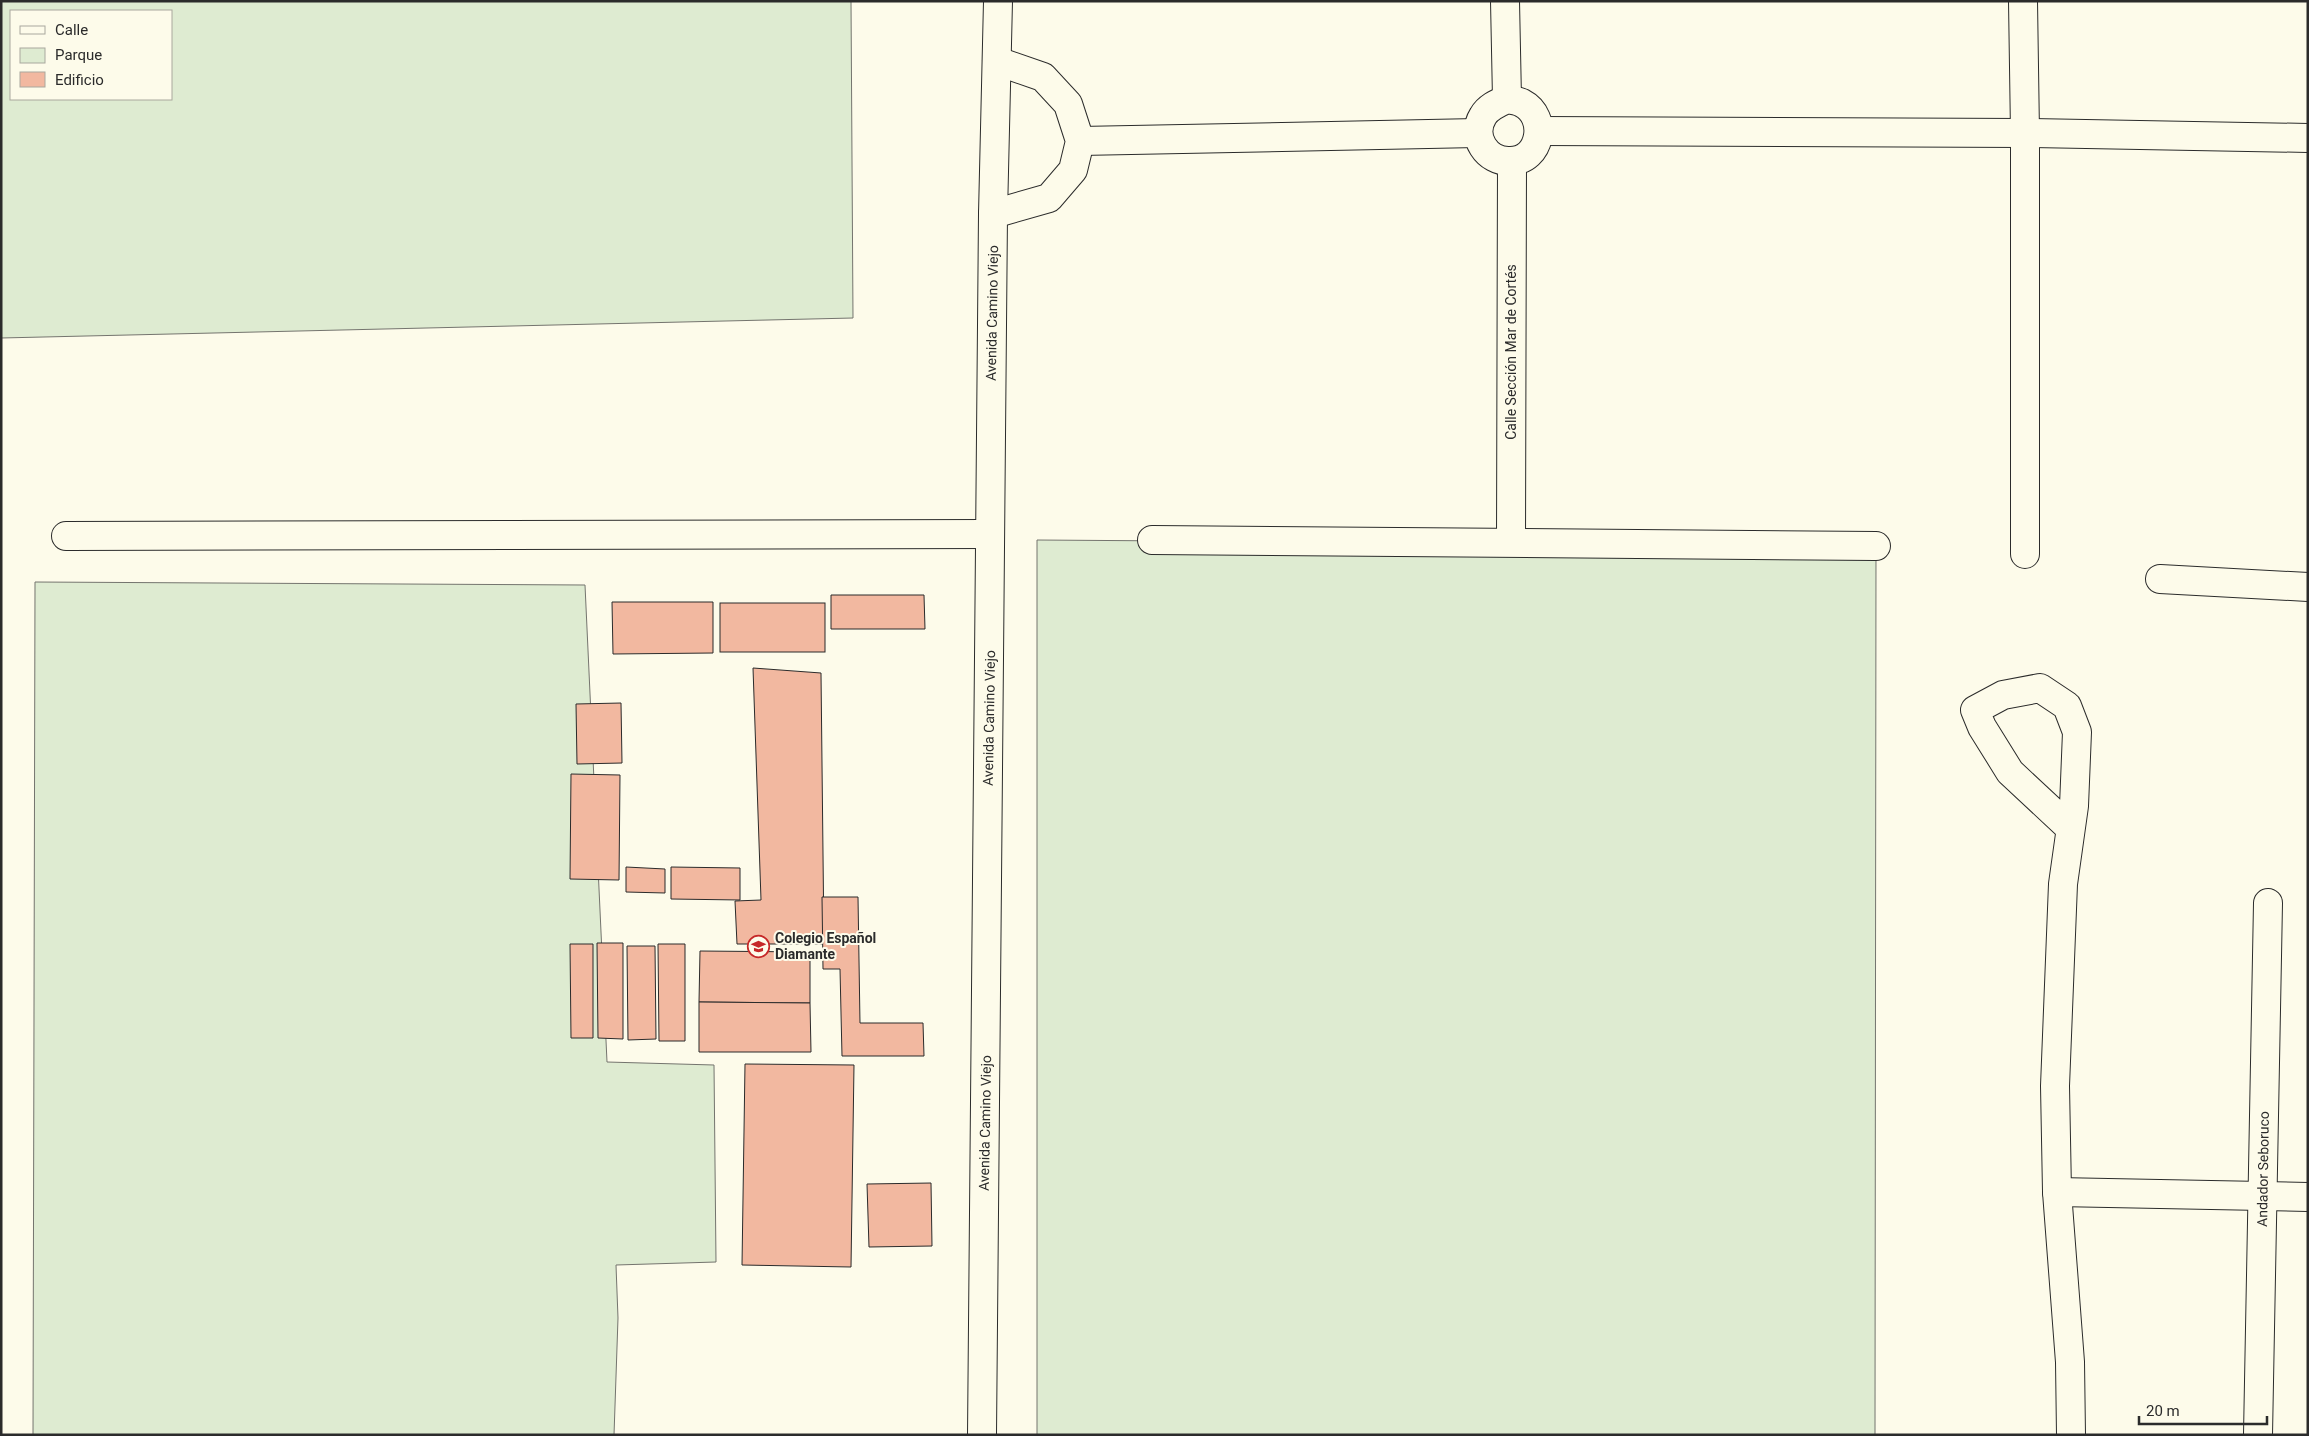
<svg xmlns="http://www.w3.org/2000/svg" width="2309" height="1436" viewBox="0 0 2309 1436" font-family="Roboto,sans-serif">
<rect width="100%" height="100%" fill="#fdfbea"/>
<g fill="#deebd1" stroke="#74746e" fill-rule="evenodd">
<path d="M1 1H851L853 318 1 338ZM11 11H171V99H11Z"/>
<path d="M1037 540 1876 546 1875 1435H1037Z"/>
<path d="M35 582 585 585 607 1062 714 1065 716 1262 616 1265 618 1318 614 1435H33Z"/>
</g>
<g fill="#f2b8a0" stroke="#2b2b2b">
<path d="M831 595H924L925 629H831Z"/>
<path d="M612 602H713V653L613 654Z"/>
<rect x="720" y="603" width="105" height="49"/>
<path d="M753 668 821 673 824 944H737L735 901 761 900Z"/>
<path d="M621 703 622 763 577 764 576 704Z"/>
<path d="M571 774 620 775 619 880 570 879Z"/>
<path d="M626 867 665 869V893L626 892Z"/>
<path d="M671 867 740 868V900L671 899Z"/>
<path d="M822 897H858L860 1023H923L924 1056H842L840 969H823Z"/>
<path d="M597 943H623V1039L598 1038Z"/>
<path d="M570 944H593V1038H571Z"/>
<path d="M658 944H685V1041H659Z"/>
<path d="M627 946H655L656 1039 628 1040Z"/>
<path d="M700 951 810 952V1003L699 1002Z"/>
<path d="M699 1002 810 1003 811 1052H699Z"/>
<path d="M745 1064 854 1065 851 1267 742 1265Z"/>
<path d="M931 1183 932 1246 869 1247 867 1184Z"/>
</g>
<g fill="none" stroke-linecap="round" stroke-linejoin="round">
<defs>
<g id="street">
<path d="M1505 1 1507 99"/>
<path d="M2023 1 2025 133V554"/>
<path d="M1507 99C1512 100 1518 101 1522 103 1549 117 1541 161 1510 161 1487 162 1470 137 1483 116 1488 107 1498 103 1507 99Z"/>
<path d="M1540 131 2025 133 2308 138"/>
<path d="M1080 141 1477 133"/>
<path d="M993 214 1049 198 1073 170 1080 141 1068 104 1043 77 997 61"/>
<path d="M66 536 990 534"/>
<path d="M1152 540 1876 546"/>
<path d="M1511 542 1512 162"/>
<path d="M2160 579 2308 587"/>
<path d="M2070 828 2010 772 1982 727 1975 710 2003 695 2040 688 2067 706 2077 732 2074 806 2063 884 2055 1086 2057 1192 2070 1362 2071 1435"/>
<path d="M2057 1192 2308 1197"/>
<path d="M2258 1435 2268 903"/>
</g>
<path id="secondary" d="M982 1435 993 214 998 1"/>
</defs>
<use href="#street" stroke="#2b2b2b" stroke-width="30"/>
<use href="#secondary" stroke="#2b2b2b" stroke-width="30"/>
<use href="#street" stroke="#fdfbea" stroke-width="28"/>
<use href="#secondary" stroke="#fdfbea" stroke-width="28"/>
</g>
<defs>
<symbol id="school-ring" viewBox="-11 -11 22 22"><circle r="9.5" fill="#fdfbea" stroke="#c62828" stroke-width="1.5"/><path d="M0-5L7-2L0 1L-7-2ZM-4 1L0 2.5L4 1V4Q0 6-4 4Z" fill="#c62828"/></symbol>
</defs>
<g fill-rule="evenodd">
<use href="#school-ring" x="746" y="934" width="25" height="25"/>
</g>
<g text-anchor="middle" stroke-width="4" stroke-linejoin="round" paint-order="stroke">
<g font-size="14" fill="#2b2b2b" stroke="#fdfbea">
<text transform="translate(992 313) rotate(-89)" y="5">Avenida Camino Viejo</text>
<text transform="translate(1511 352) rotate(-90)" y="5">Calle Sección Mar de Cortés</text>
<text transform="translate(989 718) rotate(-89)" y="5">Avenida Camino Viejo</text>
<text transform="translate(985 1123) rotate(-89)" y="5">Avenida Camino Viejo</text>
<text transform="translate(2263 1169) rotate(-89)" y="5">Andador Seboruco</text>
</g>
<g font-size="14" font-weight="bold" fill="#2b2b2b" stroke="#fdfbea" text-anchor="start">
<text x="775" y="943">Colegio Español<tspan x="775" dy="16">Diamante</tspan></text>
</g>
</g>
<rect width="2309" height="1436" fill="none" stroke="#2b2b2b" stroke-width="5"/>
<rect x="10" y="10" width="162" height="90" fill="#fdfbea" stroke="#a9a89e"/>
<rect x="20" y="26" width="25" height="8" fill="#fdfbea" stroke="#a9a89e"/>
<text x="55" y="35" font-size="15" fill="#2b2b2b">Calle</text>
<rect x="20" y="48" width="25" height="15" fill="#deebd1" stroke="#a9a89e"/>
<text x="55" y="60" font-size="15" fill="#2b2b2b">Parque</text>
<rect x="20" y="72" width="25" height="15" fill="#f2b8a0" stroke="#a9a89e"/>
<text x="55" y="85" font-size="15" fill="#2b2b2b">Edificio</text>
<path d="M2139 1416v8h128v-8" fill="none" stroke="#2b2b2b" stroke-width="2.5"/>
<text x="2146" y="1416" font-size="15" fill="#2b2b2b" stroke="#fdfbea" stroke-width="4" paint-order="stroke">20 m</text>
</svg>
